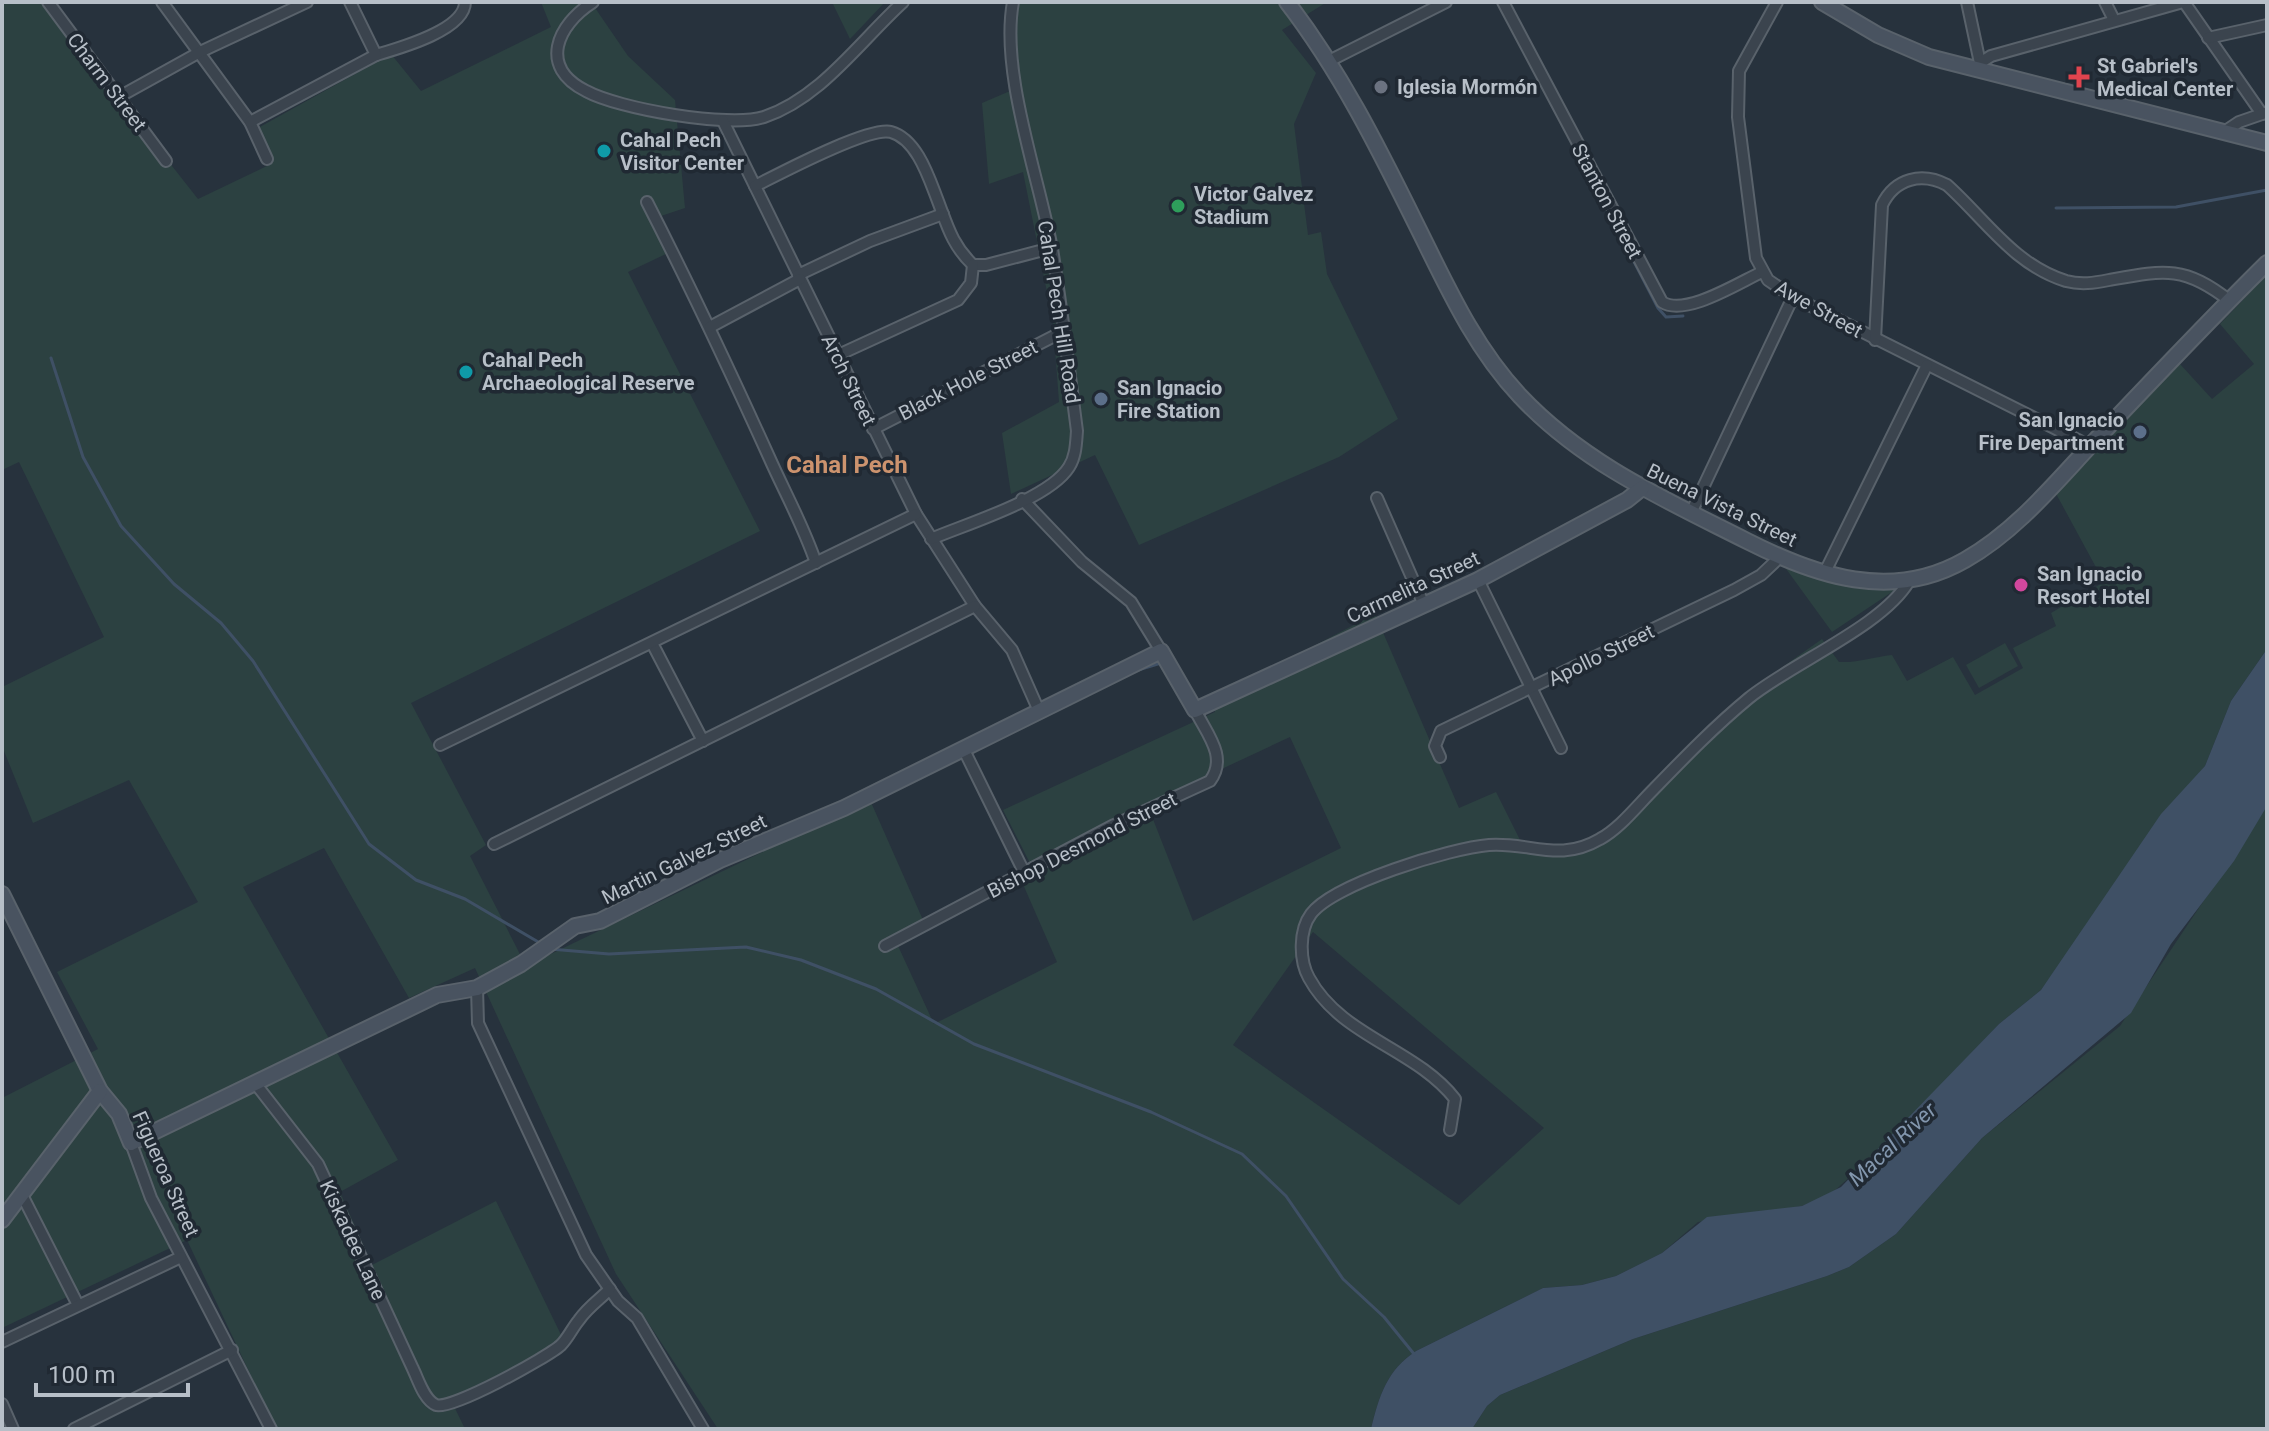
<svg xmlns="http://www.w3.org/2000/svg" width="2269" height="1431" viewBox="0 0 2269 1431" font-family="Roboto,sans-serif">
<rect width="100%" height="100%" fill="#27323d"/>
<g fill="#2c4141" fill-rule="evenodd">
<path d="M2 2H43L198 199 271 164 258 128 391 54 421 91 551 27 541 2H591L628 56 675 100 685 208 652 219 668 253 628 272 760 531 411 703 486 845 470 856 526 966 870 800 923 920 893 935 934 1024 1057 962 1022 882 1035 873 1003 810 1215 712 1210 700 1375 614 1459 808 1496 792 1520 840 1558 854 1602 835 1702 741 1742 696 1822 639 1839 662C1858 663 1873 657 1892 655L1907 681 1953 657 1975 695 2023 668 2013 648 2056 626 2051 613 2104 582 2054 490 2180 364 2212 399 2254 364 2220 324 2265 277 2267 649 2231 701 2205 766 2041 990 1999 1024 1887 1143 1831 1194 1802 1206 1698 1222 1662 1253 1616 1276 1582 1285 1543 1288 1416 1351C1387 1370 1379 1396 1371 1429H718L616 1274 475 968 409 998 324 848 243 887 398 1160 340 1192 372 1265 496 1201 565 1343 450 1398 465 1429H276L187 1240 2 1328V1098L98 1049 57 972 198 902 129 780 33 823 2 746V687L104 637 19 462 2 470ZM1290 737 1341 848 1193 921 1147 804ZM1313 932 1544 1128 1459 1205 1233 1045Z"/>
<path d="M832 2H885L850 39Z"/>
<path d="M1009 2H1327L1282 30 1316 73 1294 124 1308 235 1321 232 1327 274 1398 419 1339 457 1139 545 1095 455 1011 494 1002 433 1059 402 1053 322 1023 172 989 184 982 103 1017 88Z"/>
<path d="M1776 555 1833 577 1910 580 1832 632Z"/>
<path d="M2005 643 2018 666 1979 688 1966 665Z"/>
<path d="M2267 806V1429H1472L1487 1406 1500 1395 1633 1339 1827 1276 1849 1267 1896 1234 1982 1138 2120 1026Z"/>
</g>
<path fill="#3f5065" d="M2267 649V806L2234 861 2171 944 2131 1013 1982 1138 1896 1234 1849 1267 1827 1276 1633 1339 1500 1395 1487 1406 1472 1429H1371C1379 1396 1387 1370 1416 1351L1543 1288 1582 1285 1616 1276 1662 1253 1707 1217 1802 1206 1841 1187 1999 1024 2041 990 2161 814 2205 766 2231 701Z"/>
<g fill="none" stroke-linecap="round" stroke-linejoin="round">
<g stroke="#3f5065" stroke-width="3">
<path d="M1572 142 1658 308 1666 317 1683 316"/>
<path d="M2056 208 2176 207 2267 190"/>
<path d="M51 358 83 457 121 526 174 584 221 623 253 661 369 844 416 880 465 899 540 943"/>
<path d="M1138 670 1161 663"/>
<path d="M550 949 609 954 746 947 801 960 876 989 974 1044 1151 1112 1242 1154 1286 1196 1343 1279 1384 1317 1414 1354"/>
</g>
<defs>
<g id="street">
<path d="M48 2 166 161"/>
<path d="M162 2 250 122 267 159"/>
<path d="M593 2C557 25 538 67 586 91 619 109 729 128 764 117 821 98 860 41 903 2"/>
<path d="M1503 2 1662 302C1685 317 1738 283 1762 272"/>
<path d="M1777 2 1739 71 1738 117 1756 258 1768 280 1793 297 2090 446"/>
<path d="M1967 2 1980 63"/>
<path d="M2105 2 2114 20"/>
<path d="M2184 2 2262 114"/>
<path d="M2208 38 2267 25"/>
<path d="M376 55C400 48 465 30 465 2"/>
<path d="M1329 61 1446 2"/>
<path d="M1978 71 1980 63 1991 56 2183 2"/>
<path d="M117 98 200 52 307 2"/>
<path d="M723 121 916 514 975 606 1012 650 1039 711"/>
<path d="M250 122 376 55 350 2"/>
<path d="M2224 132 2239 122 2265 113"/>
<path d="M755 186C779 174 869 126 891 132 916 139 928 175 936 196 947 224 951 244 973 265H986L1051 248"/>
<path d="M647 202C690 286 730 371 769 457 785 493 803 525 816 563"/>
<path d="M798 275 870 241 943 214"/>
<path d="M710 327 800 279"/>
<path d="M1875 340 1882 205C1895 178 1922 172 1947 185 1985 219 2014 265 2066 281 2081 285 2094 283 2109 280 2164 270 2184 265 2230 301"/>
<path d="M836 356 958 300 971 283 973 265"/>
<path d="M873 429 1064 331"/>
<path d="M1377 498 1424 605"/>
<path d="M1022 499 1082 562 1131 602 1161 651"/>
<path d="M1691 513 1793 297"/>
<path d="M931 539C966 524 1049 499 1069 467 1076 456 1076 443 1077 431 1069 370 1062 309 1052 249 1039 177 1000 73 1013 2"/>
<path d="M1824 574 1927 365"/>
<path d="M1478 580 1561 748"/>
<path d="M652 643 703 741"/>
<path d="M440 745 916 514"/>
<path d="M963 748 1025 874"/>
<path d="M1440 757 1435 746 1441 731 1734 590 1761 575 1780 557"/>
<path d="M494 844 975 606"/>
<path d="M885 946 1114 825 1210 781C1228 757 1207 734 1195 710"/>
<path d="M477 988 478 1023 586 1255 618 1301 637 1318 703 1429"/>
<path d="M255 1083 318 1164 413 1369C418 1379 424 1400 436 1405 450 1411 548 1357 561 1345 568 1338 573 1327 579 1320 587 1308 600 1299 610 1289"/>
<path d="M1450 1130 1455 1099C1415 1048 1341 1037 1309 978 1299 960 1299 930 1311 914 1333 884 1451 848 1489 845 1531 842 1559 863 1600 839 1620 828 1637 806 1653 790 1684 758 1715 726 1749 698 1792 663 1883 626 1909 581"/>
<path d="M131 1143 151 1198 271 1429"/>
<path d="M22 1195 78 1305"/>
<path d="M2 1342 181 1257"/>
<path d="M2 1404 13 1429"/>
<path d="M74 1429 232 1350"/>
</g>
<g id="secondary">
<path d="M1287 2C1340 71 1378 147 1416 224 1446 284 1473 346 1520 396 1584 464 1666 500 1747 541 1816 576 1892 602 1965 560 2013 533 2051 488 2088 448 2147 386 2206 323 2267 263"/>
<path d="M1822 2 1878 35 1929 57 2267 143"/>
<path d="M2 894 100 1091 119 1114 131 1143 437 995 477 988 521 964 575 926 600 921 720 860 844 808 1161 651 1195 710 1478 580 1627 500 1642 488"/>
<path d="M2 1220 100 1091"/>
</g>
</defs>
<use href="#street" stroke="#59626b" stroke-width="14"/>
<use href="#secondary" stroke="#59626b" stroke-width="18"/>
<use href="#street" stroke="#3b444e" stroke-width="10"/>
<use href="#secondary" stroke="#495360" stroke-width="14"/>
</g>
<path fill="#e0444e" stroke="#202933" stroke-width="3" d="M2075 65h8v8h8v8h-8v8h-8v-8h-8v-8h8z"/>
<circle fill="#6b7280" stroke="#202933" stroke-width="3" cx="1381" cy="87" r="8"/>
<g fill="#0f9aa8" stroke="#202933" stroke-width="3">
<circle cx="604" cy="151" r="8"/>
<circle cx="466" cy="372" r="8"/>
</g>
<circle fill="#2e9e5b" stroke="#202933" stroke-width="3" cx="1178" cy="206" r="8"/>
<g fill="#5c6f8a" stroke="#202933" stroke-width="3">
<circle cx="1101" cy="399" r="8"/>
<circle cx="2140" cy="432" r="8"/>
</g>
<circle fill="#d1479c" stroke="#202933" stroke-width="3" cx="2021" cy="585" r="8"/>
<g text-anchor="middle" stroke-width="7" stroke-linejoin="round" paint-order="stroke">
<g font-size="20" font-weight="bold" fill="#b7bfc8" stroke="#202933" text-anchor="start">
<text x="2097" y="73">St Gabriel's<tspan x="2097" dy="23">Medical Center</tspan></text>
<text x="1397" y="94">Iglesia Mormón</text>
<text x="620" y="147">Cahal Pech<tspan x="620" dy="23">Visitor Center</tspan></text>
<text x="1194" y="201">Victor Galvez<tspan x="1194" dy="23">Stadium</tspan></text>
<text x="482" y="367">Cahal Pech<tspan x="482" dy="23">Archaeological Reserve</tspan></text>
<text x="1117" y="395">San Ignacio<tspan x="1117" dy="23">Fire Station</tspan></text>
<text x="2124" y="427" text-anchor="end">San Ignacio<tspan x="2124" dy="23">Fire Department</tspan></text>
<text x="2037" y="581">San Ignacio<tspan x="2037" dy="23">Resort Hotel</tspan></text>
</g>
<g font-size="20" fill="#b7bfc8" stroke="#202933">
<text transform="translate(107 82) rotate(53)" y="7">Charm Street</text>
<text transform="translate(1607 201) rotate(62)" y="7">Stanton Street</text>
<text transform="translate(1819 309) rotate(29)" y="7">Awe Street</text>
<text transform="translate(1059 312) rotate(81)" y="7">Cahal Pech Hill Road</text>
<text transform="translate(849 380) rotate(64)" y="7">Arch Street</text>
<text transform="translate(968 380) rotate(-27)" y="7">Black Hole Street</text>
<text transform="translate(1722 505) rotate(26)" y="7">Buena Vista Street</text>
<text transform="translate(1413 587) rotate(-25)" y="7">Carmelita Street</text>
<text transform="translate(1601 655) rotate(-26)" y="7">Apollo Street</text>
<text transform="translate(1082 845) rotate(-27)" y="7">Bishop Desmond Street</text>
<text transform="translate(684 859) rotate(-26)" y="7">Martin Galvez Street</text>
<text transform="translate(166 1174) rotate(66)" y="7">Figueroa Street</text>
<text transform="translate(353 1240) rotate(65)" y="7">Kiskadee Lane</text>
</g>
<g font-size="22" font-style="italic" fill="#8296ad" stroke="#202933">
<text transform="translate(1892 1144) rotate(-43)" y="8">Macal River</text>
</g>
<g font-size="24" font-weight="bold" fill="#cc936e" stroke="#202933">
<text x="847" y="473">Cahal Pech</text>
</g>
</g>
<rect width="2269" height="1431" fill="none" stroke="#b7bfc8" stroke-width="8"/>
<path d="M36 1383v12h152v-12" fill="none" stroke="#b7bfc8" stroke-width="4"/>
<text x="48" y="1383" font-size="24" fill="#b7bfc8" stroke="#202933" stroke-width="6" paint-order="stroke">100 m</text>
</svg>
